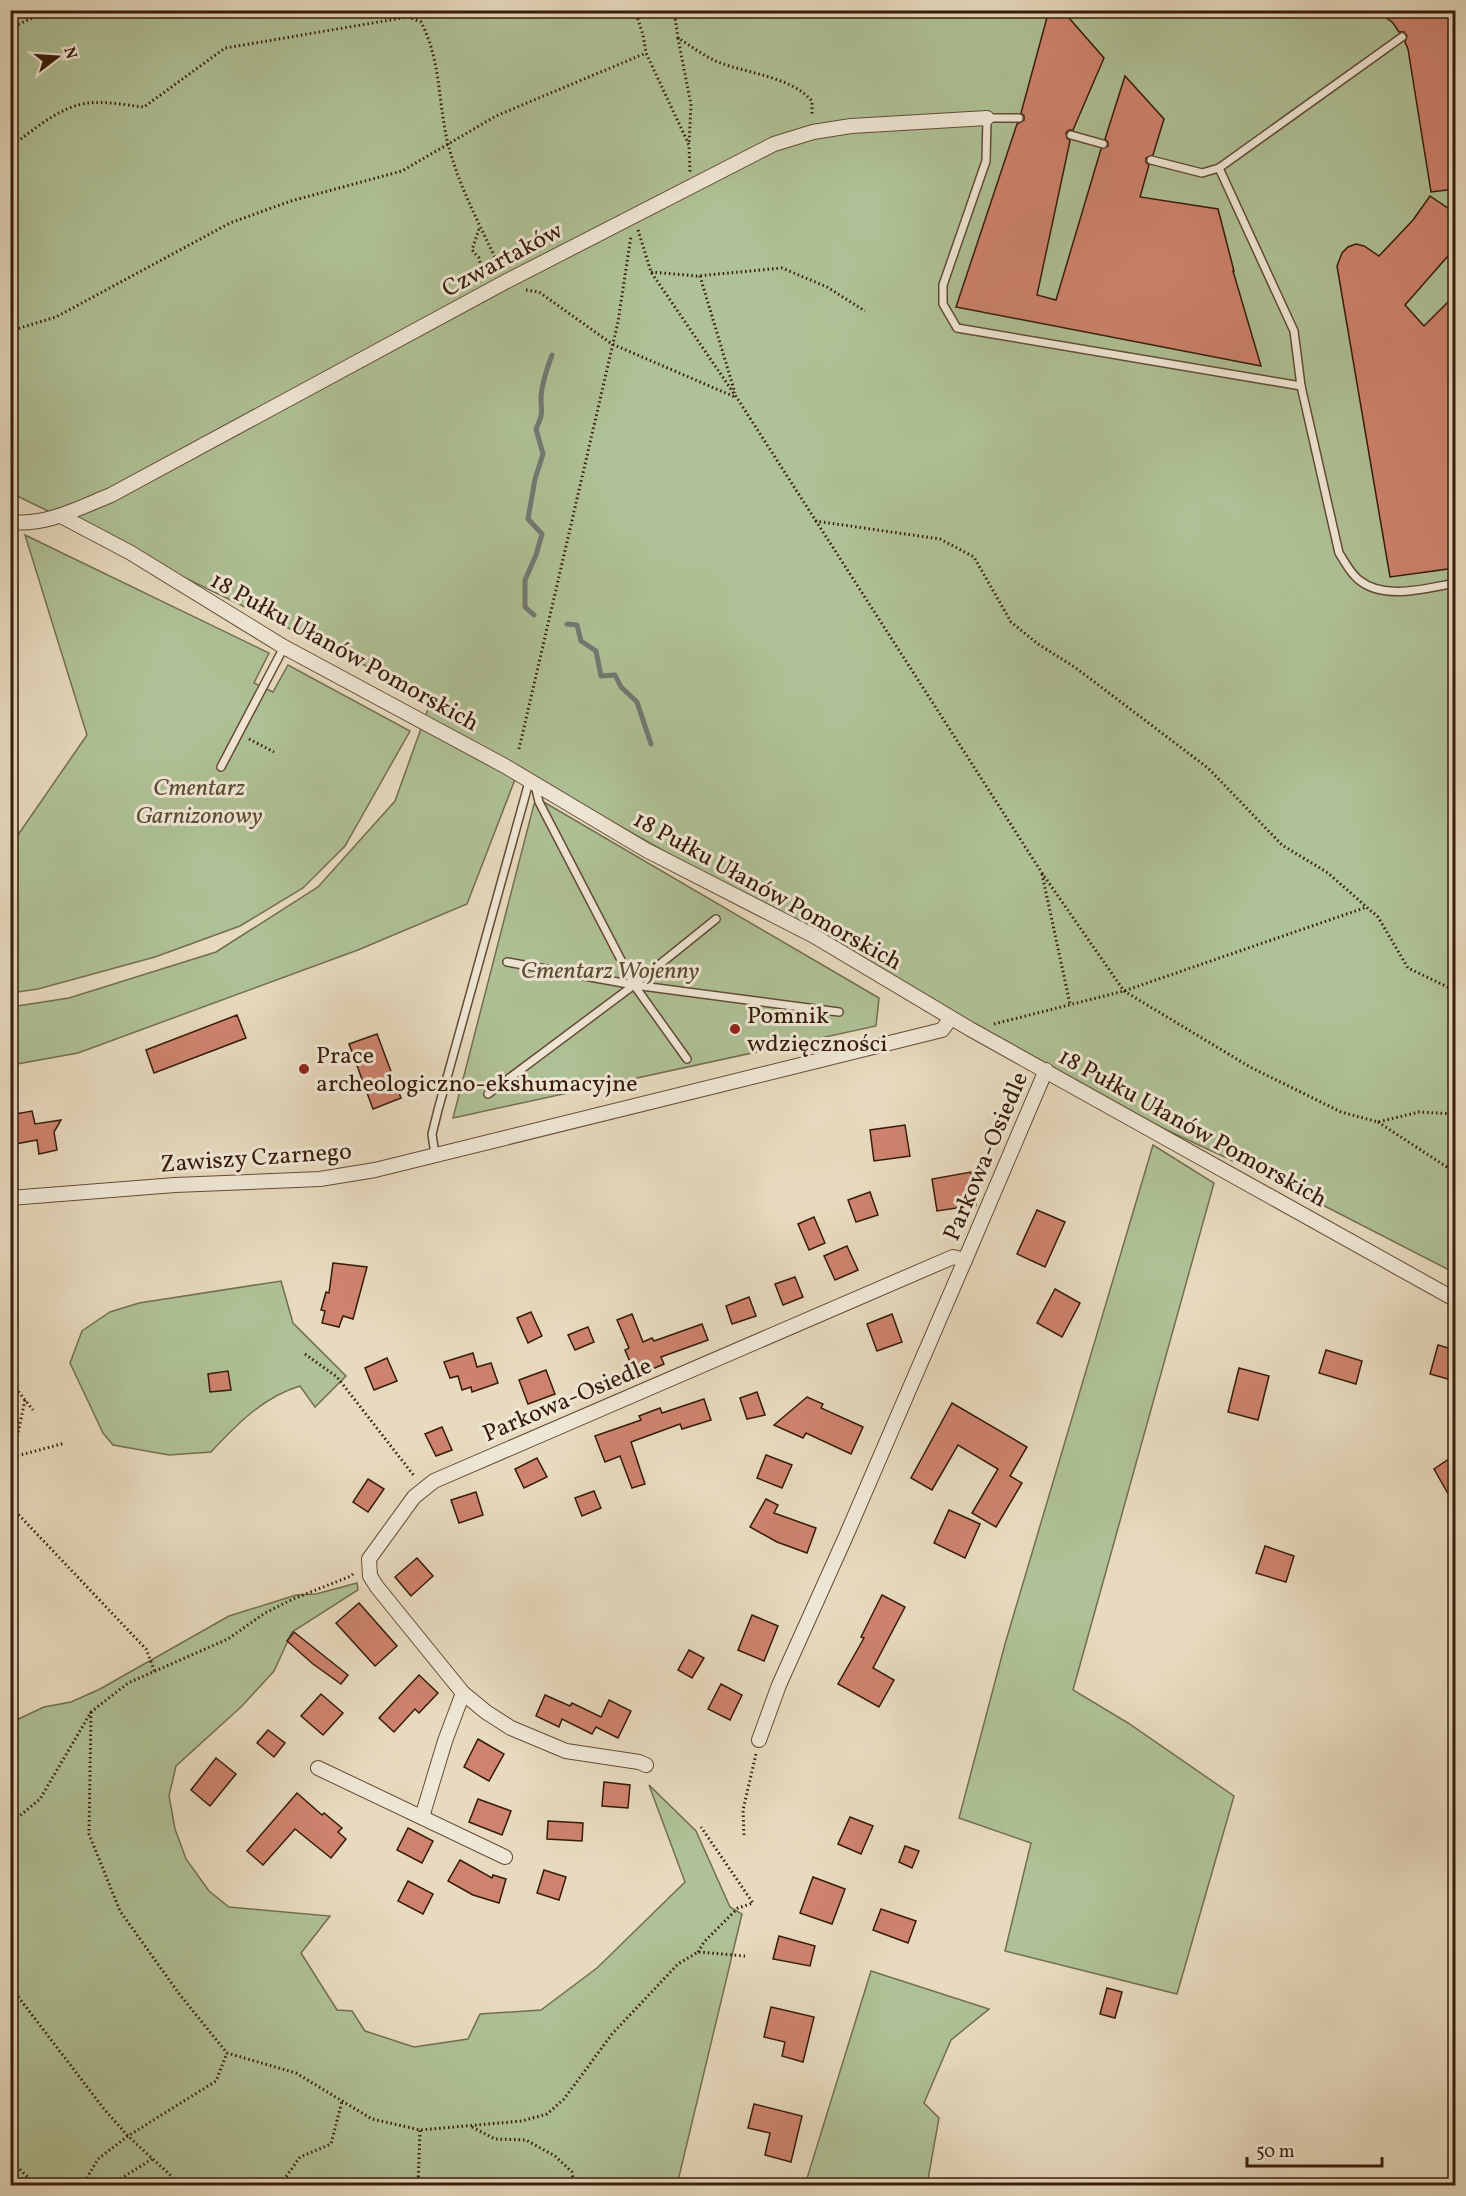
<svg xmlns="http://www.w3.org/2000/svg" width="1466" height="2196" viewBox="0 0 1466 2196" font-family="Vollkorn,serif">
<rect width="100%" height="100%" fill="#e7dabe"/>
<filter id="stains"><feTurbulence type="fractalNoise" baseFrequency=".00333" numOctaves="4"/><feColorMatrix values="0 0 0 0 .2 0 0 0 0 .09 0 0 0 0 .02 0 0 0 .5 -.17"/></filter>
<radialGradient id="worn" r=".72"><stop offset=".6" stop-color="#630" stop-opacity="0"/><stop offset="1" stop-color="#630" stop-opacity=".3"/></radialGradient>
<g fill="#afc196" stroke="#736e4f" stroke-width="1.5">
<path d="M11 11H1455V1273L1272 1179 1160 1127 910 991 850 949 710 877 519 769 467 904 358 950 78 1053 11 1065V1007L69 998 216 952 318 887 395 801 432 698 11 493Z"/>
<path d="M25 535 269 653 254 683 273 692 288 665 410 731 345 846 303 888 240 926 155 957 38 989 11 993V845L87 735Z"/>
<path d="M542 801 879 998 876 1026 453 1118 534 804Z"/>
<path d="M1153 1145 1214 1183 1073 1690 1128 1723 1234 1796 1177 1994 1005 1951 1031 1843 959 1818 1005 1644Z"/>
<path d="M281 1281 293 1323 346 1376 315 1407 300 1386C263 1397 236 1425 211 1452L169 1455 113 1445 103 1433 70 1363 82 1331 110 1312 139 1303Z"/>
<path d="M357 1583 358 1590 292 1632 274 1671 242 1706 176 1766 169 1796 175 1829 186 1859 209 1891 229 1907 330 1916 301 1953 337 2010 352 2011 365 2031 414 2047 468 2039 480 2014 541 2010 597 1968 685 1882 649 1785 696 1831 730 1907 742 1914 677 2185H11L10 1723 44 1707 71 1702 100 1689 229 1616 296 1595 316 1594Z"/>
<path d="M871 1971 989 2009 951 2040 924 2103 939 2118 927 2185H805Z"/>
</g>
<g fill="none" stroke-linecap="round" stroke-linejoin="round">
<g stroke="#727973" stroke-width="5">
<path d="M534 615 525 607V580L536 555 542 534 528 519 535 479 543 454 536 429C544 411 541 415 541 397 542 382 547 368 552 355"/>
<path d="M567 624 577 625 581 641 596 651 601 676 615 675 621 687 637 702 651 744"/>
</g>
</g>
<g fill="#ce836e" stroke="#371b08" stroke-width="1.5">
<path d="M1049 10H1062L1104 58 1073 130H1069L1066 133 1067 138 1070 141 1037 295 1056 300 1101 149 1108 146V142L1105 139 1125 76 1164 119 1153 155 1146 158V162L1149 165 1140 197 1218 209 1234 271H1233L1261 366 956 307 1017 124 1024 120V116L1021 113Z"/>
<path d="M1376 10H1455V189L1431 192 1408 49 1405 42 1407 36 1404 32H1399L1393 23Z"/>
<path d="M1430 196 1455 213V248L1405 305 1424 326 1455 295V568L1390 577 1337 266 1342 253 1348 247 1356 244 1364 246 1379 256 1413 220Z"/>
<path d="M237 1015 246 1038 154 1073 146 1050Z"/>
<path d="M377 1034 401 1098 373 1109 349 1044Z"/>
<path d="M32 1111 35 1124 61 1120 54 1132 57 1150 39 1154 37 1140 10 1145V1115Z"/>
<path d="M905 1125 910 1156 874 1161 870 1130Z"/>
<path d="M971 1172 976 1205 937 1211 932 1179Z"/>
<path d="M870 1192 878 1215 856 1222 848 1200Z"/>
<path d="M1037 1210 1065 1222 1045 1267 1017 1254Z"/>
<path d="M814 1217 825 1243 809 1250 798 1224Z"/>
<path d="M847 1246 858 1270 835 1280 824 1256Z"/>
<path d="M333 1263 367 1267 353 1319 343 1316 339 1327 322 1323 325 1311 321 1310 326 1292 329 1293Z"/>
<path d="M795 1277 803 1297 783 1305 775 1284Z"/>
<path d="M1055 1289 1080 1303 1062 1337 1037 1323Z"/>
<path d="M749 1297 756 1316 732 1324 726 1306Z"/>
<path d="M531 1312 542 1336 528 1343 517 1318Z"/>
<path d="M632 1314 643 1342 652 1338 654 1341 702 1324 708 1340 661 1357 664 1364 636 1376 625 1350 629 1348 617 1320Z"/>
<path d="M892 1314 902 1342 877 1351 867 1324Z"/>
<path d="M588 1327 594 1342 575 1350 568 1335Z"/>
<path d="M1438 1345 1455 1350V1381L1430 1374Z"/>
<path d="M1326 1350 1362 1361 1356 1384 1319 1373Z"/>
<path d="M473 1353 477 1367 491 1363 498 1383 472 1392 471 1387 462 1390 458 1376 450 1378 444 1362Z"/>
<path d="M387 1358 397 1381 374 1390 365 1368Z"/>
<path d="M1239 1368 1269 1376 1258 1420 1228 1412Z"/>
<path d="M546 1370 555 1394 528 1404 519 1380Z"/>
<path d="M228 1371 231 1390 210 1392 208 1374Z"/>
<path d="M757 1392 765 1415 747 1419 740 1398Z"/>
<path d="M807 1397 823 1404 821 1408 863 1427 851 1454 806 1433 803 1438 774 1425Z"/>
<path d="M704 1399 711 1420 682 1429 680 1424 631 1442 645 1484 632 1488 620 1456 605 1462 595 1436 641 1420 639 1416 660 1408 662 1413Z"/>
<path d="M952 1403 1027 1447 1010 1476 1022 1483 996 1527 972 1513 998 1469 958 1445 932 1490 911 1478Z"/>
<path d="M442 1427 452 1450 436 1456 425 1434Z"/>
<path d="M766 1455 792 1465 782 1488 757 1478Z"/>
<path d="M1455 1455V1506L1434 1469Z"/>
<path d="M537 1458 547 1477 524 1488 515 1469Z"/>
<path d="M368 1479 384 1489 368 1512 353 1502Z"/>
<path d="M594 1491 601 1508 582 1516 575 1498Z"/>
<path d="M476 1492 483 1515 459 1523 451 1500Z"/>
<path d="M766 1499 778 1505 774 1513 816 1528 807 1553 777 1542 750 1527Z"/>
<path d="M949 1510 980 1524 965 1558 934 1543Z"/>
<path d="M1265 1546 1294 1556 1286 1582 1256 1573Z"/>
<path d="M417 1558 433 1576 411 1596 395 1577Z"/>
<path d="M882 1595 905 1607 873 1668 894 1680 879 1707 838 1684 864 1638 861 1637Z"/>
<path d="M359 1603 397 1646 375 1666 336 1623Z"/>
<path d="M752 1615 778 1626 764 1661 738 1650Z"/>
<path d="M294 1632 348 1675 341 1684 313 1664 287 1641Z"/>
<path d="M689 1650 704 1658 692 1678 678 1670Z"/>
<path d="M419 1675 438 1693 419 1713 415 1709 394 1732 379 1718Z"/>
<path d="M721 1684 742 1695 730 1720 708 1709Z"/>
<path d="M321 1694 343 1713 323 1735 301 1716Z"/>
<path d="M545 1695 570 1706 572 1703 601 1717 609 1700 631 1711 618 1738 596 1727 592 1734 562 1719 559 1727 536 1716Z"/>
<path d="M268 1730 285 1743 274 1757 257 1743Z"/>
<path d="M478 1739 504 1754 489 1781 464 1767Z"/>
<path d="M216 1758 236 1774 210 1806 191 1790Z"/>
<path d="M604 1782 630 1785 628 1808 602 1806Z"/>
<path d="M297 1793 322 1815 324 1813 342 1828 338 1832 346 1839 331 1858 295 1829 263 1865 247 1851Z"/>
<path d="M478 1799 511 1811 502 1835 469 1822Z"/>
<path d="M850 1817 873 1826 861 1854 838 1844Z"/>
<path d="M548 1821 583 1823 582 1841 547 1839Z"/>
<path d="M408 1828 433 1841 422 1863 397 1850Z"/>
<path d="M905 1846 919 1851 912 1868 899 1862Z"/>
<path d="M460 1860 492 1878 493 1875 506 1879 499 1903 473 1895 448 1881Z"/>
<path d="M544 1870 566 1877 559 1900 537 1893Z"/>
<path d="M813 1877 845 1889 832 1924 800 1913Z"/>
<path d="M408 1881 433 1894 423 1914 398 1901Z"/>
<path d="M881 1909 916 1921 908 1943 873 1930Z"/>
<path d="M779 1936 815 1946 810 1966 773 1959Z"/>
<path d="M1107 1988 1122 1992 1115 2018 1100 2014Z"/>
<path d="M771 2007 814 2017 803 2062 782 2056 785 2042 764 2037Z"/>
<path d="M754 2104 802 2116 791 2162 765 2155 770 2133 748 2128Z"/>
</g>
<g fill="none" stroke-linecap="round" stroke-linejoin="round">
<defs>
<g id="lane">
<path d="M1019 118H987L986 161 943 285V304L957 328 1301 386 1294 331 1219 168"/>
<path d="M1071 135 1103 144"/>
<path d="M1151 160 1202 173 1219 168 1402 37"/>
<path d="M1301 386 1339 553C1345 562 1350 573 1359 580 1385 601 1426 588 1456 583"/>
<path d="M221 767 284 647"/>
<path d="M535 785 539 802 634 985 687 1059"/>
<path d="M507 962 634 985 839 1012"/>
<path d="M488 1094 634 985 716 919"/>
<path d="M435 1155 432 1134 438 1110 529 782"/>
</g>
<g id="street">
<path d="M61 516 131 553 284 647 505 766 646 850 814 936 970 1029 1456 1300"/>
<path d="M10 522C46 526 79 508 111 495L507 281 774 144 813 132 851 126 987 118"/>
<path d="M10 1198 175 1185 320 1179 375 1170 942 1030 951 1018"/>
<path d="M759 1740 779 1685 846 1536 965 1260"/>
<path d="M646 1765 639 1762 566 1751 511 1728 486 1712 463 1693 377 1587 370 1576 369 1559 414 1497 434 1481 953 1257 965 1260 1046 1070"/>
<path d="M318 1768 505 1857"/>
<path d="M422 1817 445 1741 463 1693"/>
</g>
</defs>
<use href="#lane" stroke="#634b36" stroke-width="10"/>
<use href="#street" stroke="#634b36" stroke-width="16"/>
<g stroke="#371b08" stroke-width="3" stroke-dasharray="1.5 3" stroke-linecap="butt">
<path d="M392 10 402 18"/>
<path d="M635 10 643 35 646 53 689 145 690 172"/>
<path d="M674 10 678 38C691 46 704 56 718 62 748 74 790 76 812 101V116"/>
<path d="M410 16 440 10"/>
<path d="M10 28 50 10"/>
<path d="M678 38 691 105 689 144"/>
<path d="M10 147C31 132 53 112 78 105 99 99 123 105 144 107L225 48 408 17 421 22C441 60 438 103 448 144 459 187 481 227 500 268"/>
<path d="M479 229 472 250 479 258 483 276"/>
<path d="M638 230 651 272 737 398 1042 873 1124 991 1250 1067 1341 1112 1378 1122 1419 1112 1456 1114"/>
<path d="M651 272 697 276 782 268 827 287 865 311"/>
<path d="M700 276 735 393"/>
<path d="M526 290 539 292 612 344 735 397"/>
<path d="M10 331 56 317 230 223 291 201 402 171 496 116 646 53"/>
<path d="M815 521 940 539 974 557 1011 622 1038 644 1076 668 1208 768 1282 845 1328 873 1378 917 1408 968 1456 991"/>
<path d="M249 739 274 752"/>
<path d="M519 749 618 322 631 236"/>
<path d="M1042 874 1070 1004"/>
<path d="M994 1024 1124 991 1367 907"/>
<path d="M1378 1122 1456 1173"/>
<path d="M305 1354 337 1377 415 1477"/>
<path d="M10 1381 33 1410"/>
<path d="M25 1400 12 1461 17 1513 146 1649 155 1672"/>
<path d="M10 1427 20 1419"/>
<path d="M13 1457 65 1443"/>
<path d="M91 1712 89 1834 120 1911 180 1995 227 2053 296 2073 372 2119 420 2130 522 2121 547 2114 564 2099 612 2034 678 1964 698 1952 745 1956"/>
<path d="M10 1824 40 1799 91 1712 128 1683 228 1639 265 1613 293 1599 351 1576 354 1573"/>
<path d="M744 1835 743 1810 756 1754"/>
<path d="M698 1952 704 1942 738 1908 753 1903 701 1827"/>
<path d="M10 1986 104 2109 128 2136 182 2186"/>
<path d="M472 2127 495 2139 526 2140 555 2156 572 2172 574 2186"/>
<path d="M10 2160 37 2186"/>
<path d="M182 2183 281 2184 300 2157 331 2144 342 2101"/>
<path d="M82 2186 98 2159 128 2136 216 2081 227 2053"/>
<path d="M109 2186 152 2159"/>
<path d="M418 2186 420 2130"/>
</g>
<use href="#lane" stroke="#efe7d5" stroke-width="7"/>
<use href="#street" stroke="#efe7d5" stroke-width="14"/>
</g>
<g fill="#8f2418" stroke="#efe7d5" stroke-width="2">
<circle cx="735" cy="1029" r="6"/>
<circle cx="304" cy="1069" r="6"/>
</g>
<g text-anchor="middle" stroke-width="6" stroke-linejoin="round" paint-order="stroke">
<g font-size="24" fill="#371b08" stroke="#efe7d5">
<text transform="translate(502 259) rotate(-28)" y="8">Czwartaków</text>
<text transform="translate(345 651) rotate(29)" y="8">18 Pułku Ułanów Pomorskich</text>
<text transform="translate(768 890) rotate(29)" y="8">18 Pułku Ułanów Pomorskich</text>
<text transform="translate(1193 1127) rotate(29)" y="8">18 Pułku Ułanów Pomorskich</text>
<text transform="translate(985 1156) rotate(-67)" y="8">Parkowa-Osiedle</text>
<text transform="translate(256 1157) rotate(-4)" y="8">Zawiszy Czarnego</text>
<text transform="translate(567 1399) rotate(-23)" y="8">Parkowa-Osiedle</text>
</g>
<g font-size="24" font-style="italic" fill="#5b4d33" stroke="#efe7d5">
<text x="199" y="795">Cmentarz<tspan x="199" dy="28">Garnizonowy</tspan></text>
<text x="610" y="978">Cmentarz Wojenny</text>
</g>
<g font-size="24" fill="#371b08" stroke="#efe7d5" text-anchor="start">
<text x="747" y="1023">Pomnik<tspan x="747" dy="28">wdzięczności</tspan></text>
<text x="316" y="1063">Prace<tspan x="316" dy="28">archeologiczno-ekshumacyjne</tspan></text>
</g>
</g>
<rect width="1466" height="2196" fill="none" stroke="#e7dabe" stroke-width="36"/>
<rect x="12" y="12" width="1442" height="2172" fill="none" stroke="#371b08" stroke-width="3"/>
<rect x="18" y="18" width="1430" height="2160" fill="none" stroke="#371b08" stroke-width="1.5"/>
<g transform="translate(57 57) rotate(73)" stroke="#efe7d5" stroke-width="4.5" paint-order="stroke">
<path d="M0-4.5L10 22L0 15L-10 22Z" fill="#371b08"/>
<text y="-9" font-size="16" font-weight="bold" text-anchor="middle" fill="#371b08">N</text>
</g>
<path d="M1247 2157v9h135v-9" fill="none" stroke="#371b08" stroke-width="3"/>
<text x="1256" y="2157" font-size="18" fill="#371b08" stroke="#efe7d5" stroke-width="4.5" paint-order="stroke">50 m</text>
<rect width="100%" height="100%" filter="url(#stains)"/>
<rect width="100%" height="100%" fill="url(#worn)"/>
</svg>
